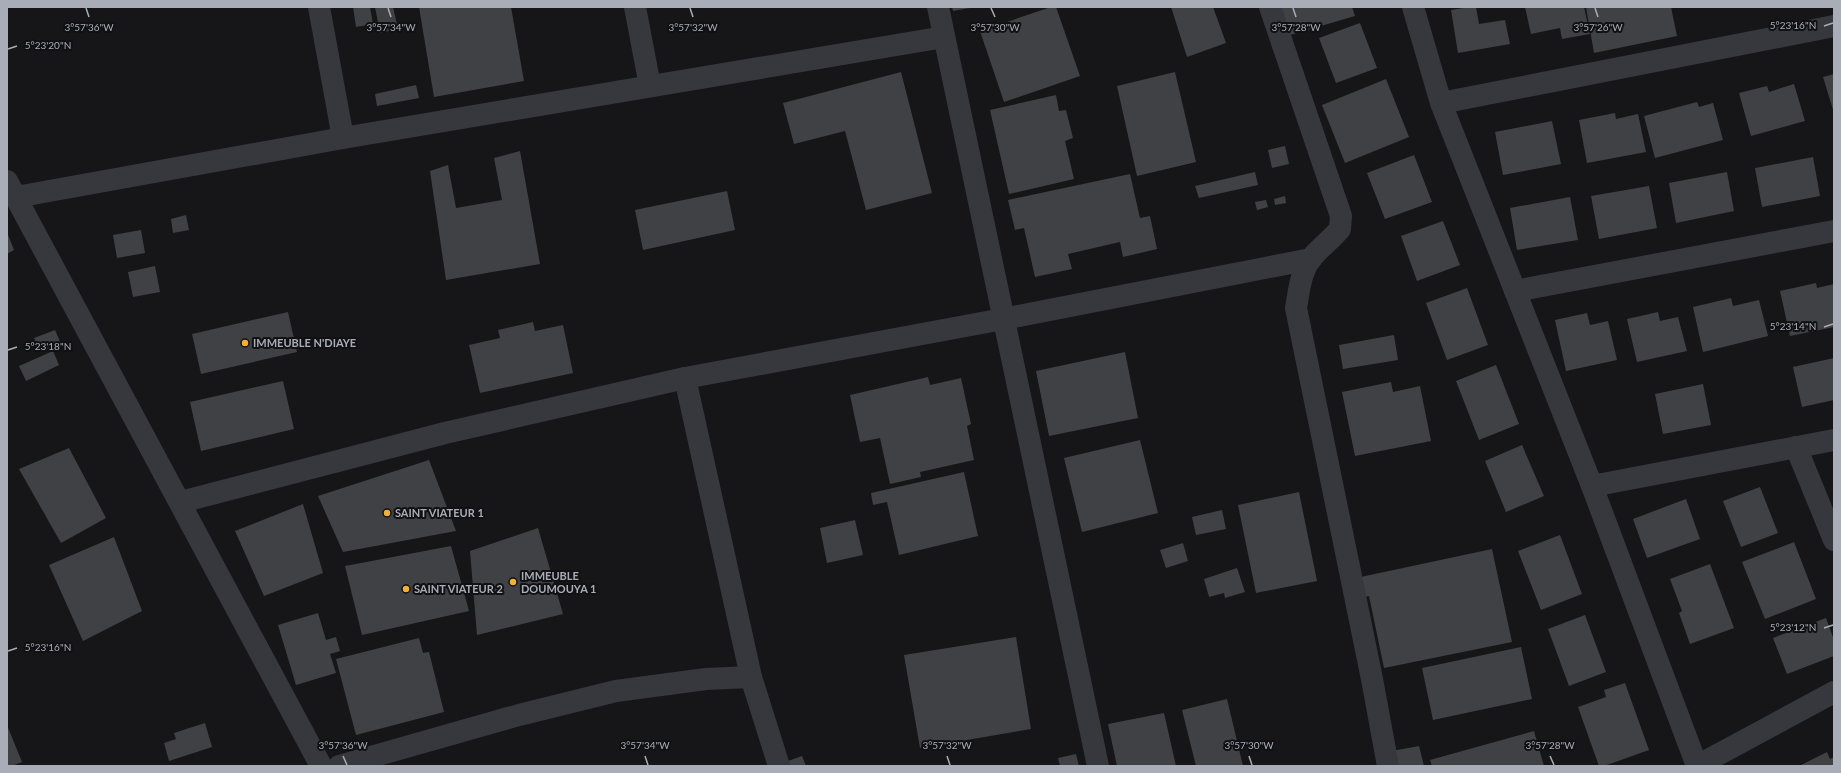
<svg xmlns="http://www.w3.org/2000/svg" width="1841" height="773" viewBox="0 0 1841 773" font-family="Lato,sans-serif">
<rect width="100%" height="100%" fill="#161618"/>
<g fill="#404145">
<path d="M353 7H370L373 24 356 27Z"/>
<path d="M375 7H393L398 29 380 33Z"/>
<path d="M419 7H511L524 81 434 97Z"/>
<path d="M952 7H970V8L953 11Z"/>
<path d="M1051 7H1056L1080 76 1004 102 980 31Z"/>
<path d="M1171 7H1213L1226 43 1187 57Z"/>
<path d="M1274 7H1352L1355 16 1283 37Z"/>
<path d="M1470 7H1476L1479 24 1505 20 1510 44 1458 53 1451 10Z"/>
<path d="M1525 7H1584L1590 34 1562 39 1560 28 1531 34Z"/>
<path d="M1586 7H1671L1677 36 1594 53Z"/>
<path d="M1360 23 1377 68 1336 83 1319 38Z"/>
<path d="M901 72 932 193 866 210 845 131 794 144 783 103Z"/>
<path d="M1175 72 1196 162 1137 176 1117 86Z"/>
<path d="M1834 74V113L1823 77Z"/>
<path d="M1386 79 1409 137 1345 163 1322 105Z"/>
<path d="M1794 84 1805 121 1751 136 1739 93 1767 86 1769 92Z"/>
<path d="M416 85 419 98 377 106 375 94Z"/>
<path d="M1056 95 1059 111 1066 110 1073 138 1065 141 1074 179 1009 194 990 110Z"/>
<path d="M1697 102 1699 107 1713 103 1723 140 1655 158 1644 116Z"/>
<path d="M1615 113 1616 119 1638 114 1646 152 1587 163 1579 120Z"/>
<path d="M1552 121 1561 164 1503 175 1495 132Z"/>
<path d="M1285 146 1289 164 1272 168 1268 150Z"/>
<path d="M520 151 540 264 446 280 430 171 448 165 456 208 502 200 494 158Z"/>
<path d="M1414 155 1432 202 1385 219 1367 173Z"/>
<path d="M1813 157 1820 196 1762 207 1755 168Z"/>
<path d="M1255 172 1258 185 1199 198 1195 186Z"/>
<path d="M1727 172 1734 211 1676 223 1669 183Z"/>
<path d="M1130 174 1140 218 1150 216 1157 249 1123 257 1120 242 1068 254 1072 269 1035 277 1024 228 1015 230 1008 200Z"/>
<path d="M1649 186 1657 228 1599 239 1591 196Z"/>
<path d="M727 191 735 230 643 250 635 210Z"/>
<path d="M1285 196 1286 203 1275 205 1274 199Z"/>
<path d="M1570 197 1578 240 1517 250 1510 208Z"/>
<path d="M1266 200 1268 207 1257 210 1255 202Z"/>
<path d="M186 215 189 230 173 233 171 219Z"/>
<path d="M1443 221 1460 265 1417 281 1401 236Z"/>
<path d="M141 230 145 253 117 258 113 235Z"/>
<path d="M7 232 14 250 7 254Z"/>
<path d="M155 266 160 292 133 297 128 272Z"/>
<path d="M1816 283 1817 288 1834 284V327L1790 336 1780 291Z"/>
<path d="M1467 288 1488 345 1447 360 1426 303Z"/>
<path d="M1731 298 1733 306 1759 300 1768 336 1703 352 1693 307Z"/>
<path d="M288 312 297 352 201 374 192 334Z"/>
<path d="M1658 312 1660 321 1678 317 1687 351 1637 362 1627 319Z"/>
<path d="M1587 313 1590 325 1608 321 1617 360 1566 371 1555 320Z"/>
<path d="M533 322 535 331 563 325 573 373 480 393 469 345 500 338 498 330Z"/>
<path d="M55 330 61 344 41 352 34 338Z"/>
<path d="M1394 335 1398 360 1343 369 1339 345Z"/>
<path d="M53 351 59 365 26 381 19 366Z"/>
<path d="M1125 352 1138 418 1049 436 1036 371Z"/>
<path d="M1834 358V400L1802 407 1793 367Z"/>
<path d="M1496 365 1519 424 1479 440 1456 381Z"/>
<path d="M928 377 930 385 961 378 971 424 967 426 974 460 920 472 921 477 890 484 880 438 860 442 850 395Z"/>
<path d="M283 381 294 429 201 451 190 402Z"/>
<path d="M1391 382 1393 392 1420 386 1431 441 1355 456 1342 392Z"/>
<path d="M1703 384 1711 425 1663 434 1655 394Z"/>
<path d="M1140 440 1158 513 1082 532 1064 458Z"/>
<path d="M1522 445 1544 496 1506 512 1485 461Z"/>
<path d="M69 448 106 518 61 543 19 469Z"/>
<path d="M429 460 456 531 343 552 318 496Z"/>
<path d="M964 472 978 536 899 555 887 502 873 505 871 493Z"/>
<path d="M1760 487 1778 533 1741 547 1723 501Z"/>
<path d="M1299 492 1317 581 1256 593 1238 505Z"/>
<path d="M1686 499 1700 539 1647 558 1633 519Z"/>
<path d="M303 504 323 573 264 596 235 531Z"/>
<path d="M1222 510 1226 529 1196 535 1192 517Z"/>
<path d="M855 520 863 555 827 563 820 528Z"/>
<path d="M538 528 563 614 477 635 470 551Z"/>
<path d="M1560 535 1582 594 1541 610 1518 551Z"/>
<path d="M114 537 142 611 83 641 49 565Z"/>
<path d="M1794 542 1816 599 1765 619 1742 562Z"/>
<path d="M1183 543 1188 561 1166 568 1160 550Z"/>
<path d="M451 546 469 611 362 635 345 566Z"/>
<path d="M1492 549 1512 642 1384 668 1369 596 1360 598 1356 578Z"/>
<path d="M1710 564 1734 628 1690 644 1679 613 1682 611 1670 579Z"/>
<path d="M1237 568 1245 592 1225 598 1224 593 1209 597 1204 579Z"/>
<path d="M318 613 326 640 336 637 340 651 330 654 336 673 296 685 278 625Z"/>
<path d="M1585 615 1606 672 1569 686 1548 629Z"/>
<path d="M1826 618 1834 640V656L1787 674 1773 638Z"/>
<path d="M1016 637 1031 729 920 748 904 655Z"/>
<path d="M419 638 423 653 429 652 444 712 356 735 336 659Z"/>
<path d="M1521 647 1532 699 1433 720 1422 668Z"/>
<path d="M1625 683 1649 750 1604 766H1599L1578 707 1606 697 1604 690Z"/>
<path d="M1227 699 1243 766H1196L1182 710Z"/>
<path d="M1164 713 1176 766H1117L1108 724Z"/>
<path d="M205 723 212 747 169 761 164 743 176 739 174 733Z"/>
<path d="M7 725 22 762 12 766H7Z"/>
<path d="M1534 731 1544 766H1432L1430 760Z"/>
<path d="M1419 746 1424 766H1395L1392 751Z"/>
<path d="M1827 752 1830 759 1834 757V766H1799Z"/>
<path d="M1076 754 1079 766H1060L1058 758Z"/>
<path d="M802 756 806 766H790L788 761Z"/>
</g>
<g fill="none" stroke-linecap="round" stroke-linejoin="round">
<g stroke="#37383d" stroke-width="22">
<path d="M319 7 343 138"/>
<path d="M635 7 650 86"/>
<path d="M938 7 1098 766"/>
<path d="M1270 7 1341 216 1340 229C1331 240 1318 249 1310 260 1300 274 1299 292 1296 308L1372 679 1388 766"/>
<path d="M1413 7 1441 103 1592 486 1697 766 1834 692"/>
<path d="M1441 103 1834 26"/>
<path d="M7 181 321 766"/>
<path d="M16 197 343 138 944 37"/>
<path d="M1515 291 1834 231"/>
<path d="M685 378 751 677 779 766"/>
<path d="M1796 447 1834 540"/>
<path d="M1592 486 1834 440"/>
<path d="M181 502 445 433 685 378 1003 319 1311 259"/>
<path d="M339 766 519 715 616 691 706 679 751 677"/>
</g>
</g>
<path fill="none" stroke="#a8adb8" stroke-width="1.5" d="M86 8 89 17M388 8 391 17M690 8 693 17M991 8 995 17M1293 8 1296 17M1595 8 1598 17M1824 26 1833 23M8 49 17 46M1824 327 1833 324M8 350 17 347M1824 628 1833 625M8 651 17 648M343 756 347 765M645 756 648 765M947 756 950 765M1249 756 1252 765M1550 756 1554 765"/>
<g fill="#f2b134" stroke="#111113" stroke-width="1.5">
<circle cx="245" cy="343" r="4"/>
<circle cx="387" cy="513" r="4"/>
<circle cx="513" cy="582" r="4"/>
<circle cx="406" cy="589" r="4"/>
</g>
<g text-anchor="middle" stroke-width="4" stroke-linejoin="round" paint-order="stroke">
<g font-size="11" font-weight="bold" fill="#a8adb8" stroke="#111113" text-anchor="start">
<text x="253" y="347">IMMEUBLE N'DIAYE</text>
<text x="395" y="517">SAINT VIATEUR 1</text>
<text x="521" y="580">IMMEUBLE<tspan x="521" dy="13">DOUMOUYA 1</tspan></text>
<text x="414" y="593">SAINT VIATEUR 2</text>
</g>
</g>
<g font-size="10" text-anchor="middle" fill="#a8adb8" stroke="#111113" stroke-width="4" stroke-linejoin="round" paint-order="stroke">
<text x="1793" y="29">5°23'16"N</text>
<text x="89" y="31">3°57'36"W</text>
<text x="391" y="31">3°57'34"W</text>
<text x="995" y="31">3°57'30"W</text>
<text x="1296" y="31">3°57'28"W</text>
<text x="1598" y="31">3°57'26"W</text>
<text x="693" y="31">3°57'32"W</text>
<text x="48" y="49">5°23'20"N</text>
<text x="1793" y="330">5°23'14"N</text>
<text x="48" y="350">5°23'18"N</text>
<text x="1793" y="631">5°23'12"N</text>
<text x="48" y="651">5°23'16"N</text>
<text x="343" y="749">3°57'36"W</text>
<text x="645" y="749">3°57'34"W</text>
<text x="947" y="749">3°57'32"W</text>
<text x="1249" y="749">3°57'30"W</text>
<text x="1550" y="749">3°57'28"W</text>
</g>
<rect width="1841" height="773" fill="none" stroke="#a8adb8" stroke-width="16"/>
</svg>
